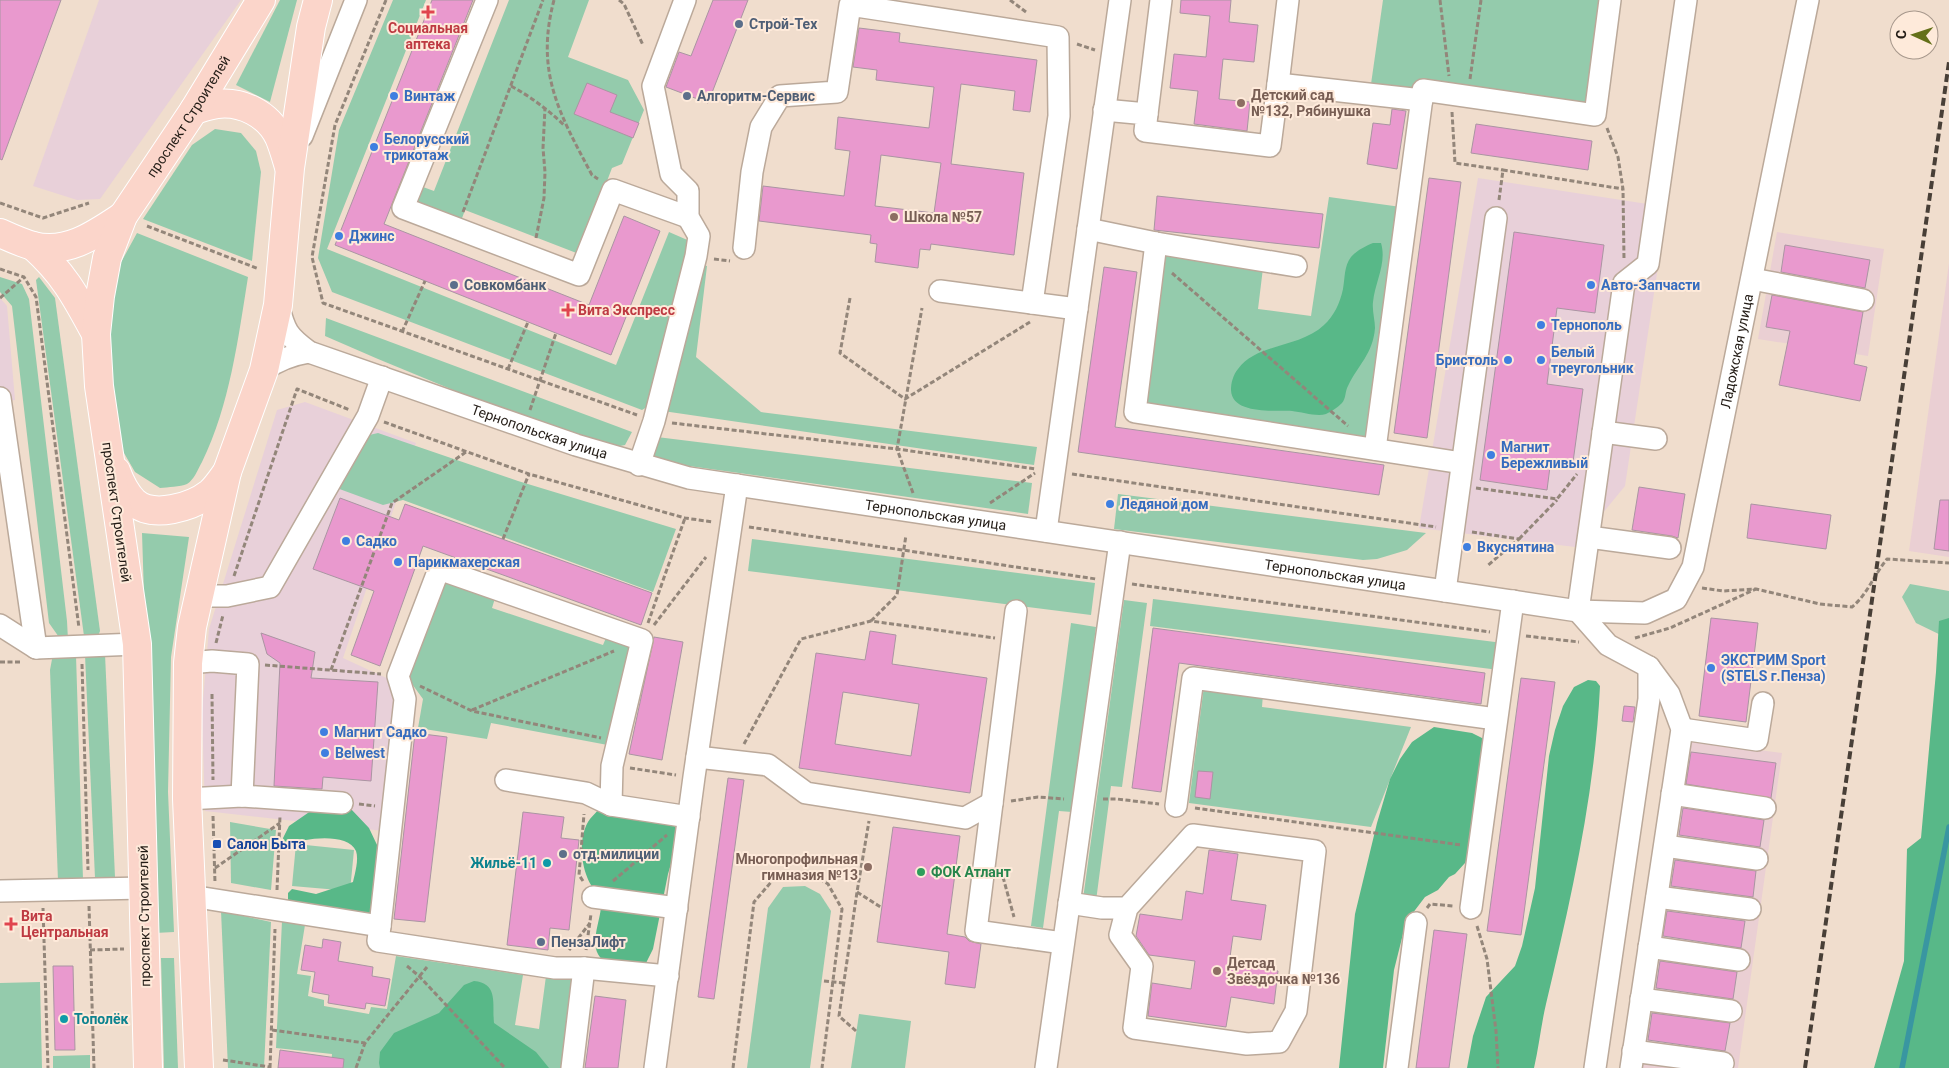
<svg xmlns="http://www.w3.org/2000/svg" width="1949" height="1068" viewBox="0 0 1949 1068" font-family="Roboto,sans-serif">
<rect width="100%" height="100%" fill="#f0ddcd"/>
<g fill="#e8d0d9">
<path d="M99 0H241L100 199 77 200 33 186Z"/>
<path d="M1478 178 1667 207 1625 486 1575 547 1419 528Z"/>
<path d="M0 298 7 306 15 400 0 402Z"/>
<path d="M305 402 416 443 343 658 395 682 384 831 205 811 202 713 209 629 277 410Z"/>
</g>
<g fill="#eacfd3">
<path d="M1777 232 1884 249 1868 356 1758 339Z"/>
<path d="M1949 263V557L1909 551Z"/>
<path d="M1675 739 1782 753 1738 1068H1625Z"/>
</g>
<g fill="#94cbac">
<path d="M280 0H297L270 102 236 85Z"/>
<path d="M393 0H426L327 249 616 365 669 232 692 242 655 402 642 410 332 292 318 258 339 130Z"/>
<path d="M509 0H589L568 57 628 80 644 110 622 164 612 168 579 254 465 210 461 221 417 204 423 187 434 191Z"/>
<path d="M1383 0H1600L1585 106 1417 91 1371 84Z"/>
<path d="M215 129 241 133 256 151 261 172 252 261 143 219 192 145Z"/>
<path d="M1329 197 1401 207 1368 437 1144 405 1166 254 1263 268 1258 309 1311 316Z"/>
<path d="M137 233 248 277C238 339 230 405 202 462 198 469 194 480 187 484 180 487 168 487 160 488L135 472 117 441 104 344 119 266Z"/>
<path d="M698 264 707 266 696 357 761 412 1037 447 1034 465 663 411Z"/>
<path d="M0 277 22 284 29 299 67 621 68 640H61L49 623 12 306 0 292Z"/>
<path d="M39 277 55 298 100 631 98 636H84L36 280Z"/>
<path d="M326 318 632 432 625 445 615 447 538 425 378 359 325 336Z"/>
<path d="M378 433 518 481 676 529 653 592 403 500 383 505 334 487 365 436Z"/>
<path d="M657 437 1032 483 1028 514 689 466 654 457Z"/>
<path d="M1118 494 1426 533 1407 550 1377 559 1363 560 1114 529Z"/>
<path d="M142 533 189 537 171 657 168 792 174 932 155 933Z"/>
<path d="M752 539 1095 583 1091 615 748 571Z"/>
<path d="M442 574 496 595 492 608 603 645 608 633 635 643 613 746 491 723 487 739 418 728 423 699 404 673Z"/>
<path d="M1910 584 1949 591V639L1916 623 1902 597Z"/>
<path d="M1153 599 1503 643 1499 670 1150 626Z"/>
<path d="M1124 600 1147 603 1122 787 1111 786 1096 901 1083 899Z"/>
<path d="M1071 623 1096 627 1072 812 1059 811 1043 928 1031 926Z"/>
<path d="M53 654 76 656 83 880 58 881 50 670Z"/>
<path d="M105 654 115 877 95 878 85 655Z"/>
<path d="M1204 686 1263 694 1262 707 1411 727 1371 827 1189 803Z"/>
<path d="M230 822 276 830 271 890 231 883Z"/>
<path d="M296 844 354 850 350 891 292 886Z"/>
<path d="M805 886 820 894 831 911 810 1068H747L768 908 783 887Z"/>
<path d="M221 911 271 922 264 1068H228Z"/>
<path d="M282 921 305 925 297 974 311 976 308 996 324 1000V1006L369 1014 371 1007 387 1009 396 956 523 975 515 1025 539 1029 546 976 574 980 563 1068H331L332 1054 276 1048Z"/>
<path d="M161 958H174L178 1068H164Z"/>
<path d="M40 982 42 1068H0V983Z"/>
<path d="M859 1014 911 1021 905 1068H851Z"/>
<path d="M90 1055V1068H53V1056Z"/>
</g>
<g fill="#58b888">
<path d="M1373 243H1381C1387 263 1375 282 1373 302 1372 311 1375 320 1375 328 1373 354 1358 365 1348 386 1345 391 1346 399 1342 403 1338 407 1331 412 1326 414 1317 417 1302 412 1292 411 1275 410 1232 415 1231 390 1231 383 1233 375 1238 369 1257 343 1300 348 1324 325 1334 316 1340 303 1343 289 1345 278 1344 266 1351 257 1357 250 1366 246 1373 243Z"/>
<path d="M1949 618V1068H1874L1904 961 1907 849 1921 838 1936 672 1939 621Z"/>
<path d="M1588 680 1596 681 1600 686C1595 794 1571 899 1546 1004 1541 1025 1539 1047 1534 1068H1467L1473 1036 1486 997 1515 966 1522 946 1535 888 1549 756 1555 730 1563 706 1574 687Z"/>
<path d="M1434 727 1472 733 1484 739 1468 857 1465 863 1455 874 1449 877 1438 890 1425 897 1406 922 1394 970 1383 1068H1339L1355 914 1377 823 1390 779 1400 759 1412 742Z"/>
<path d="M318 806 351 809 369 828 378 847 373 910 369 916 288 902V893L292 889 316 894 353 882C355 873 359 860 356 851 348 832 303 838 289 845L284 842 283 838 289 826Z"/>
<path d="M598 810 670 821 676 828 677 844 668 874 653 949 646 963 641 966 603 960C587 947 601 921 601 905 600 896 595 892 591 885 581 868 578 839 588 822 590 818 595 814 598 810Z"/>
<path d="M474 981C499 983 492 1005 494 1023L536 1052 549 1068H380L379 1063 380 1052 394 1033 439 1013 464 985Z"/>
</g>
<g fill="none" stroke-linecap="round" stroke-linejoin="round">
<path stroke="#3996a1" stroke-width="5.5" d="M1902 1068 1949 827"/>
</g>
<g fill="#e999ce" stroke="#aa95a2" fill-rule="evenodd">
<path d="M0 0H61L2 160 0 159Z"/>
<path d="M432 0H473L384 224 589 305 624 216 660 231 611 355 335 245Z"/>
<path d="M713 0H748L708 103 666 87 679 52 691 56Z"/>
<path d="M1181 0H1231L1229 22 1258 25 1254 62 1223 59 1219 99 1250 102 1247 131 1194 124 1198 91 1170 88 1174 54 1206 57 1210 16 1180 13Z"/>
<path d="M859 28 900 33 899 42 1037 60 1030 112 1013 110 1015 91 961 84 951 164 1024 173 1014 255 931 244 930 250 920 249 918 268 875 262 877 244 870 243 871 235 759 221 763 186 844 196 850 151 835 149 838 117 929 128 934 87 876 80 877 70 853 67ZM881 155 941 163 934 213 875 206Z"/>
<path d="M587 83 617 95 610 112 639 123 633 138 574 114Z"/>
<path d="M1392 109 1406 111 1397 169 1367 164 1373 123 1390 125Z"/>
<path d="M1476 124 1592 141 1588 170 1471 153Z"/>
<path d="M1429 178 1461 182 1427 438 1394 433Z"/>
<path d="M1157 196 1323 214 1319 248 1154 230Z"/>
<path d="M1514 232 1604 245 1595 313 1557 308 1547 384 1583 389 1573 462 1551 459 1547 490 1480 480Z"/>
<path d="M1785 245 1870 260 1865 288 1781 272Z"/>
<path d="M1104 267 1137 272 1115 427 1384 465 1379 495 1078 452Z"/>
<path d="M1772 295 1863 312 1854 364 1867 367 1860 401 1779 385 1790 331 1766 327Z"/>
<path d="M1639 487 1685 494 1678 538 1672 536 1632 530Z"/>
<path d="M340 498 399 520 405 504 652 593 641 625 423 546 380 666 351 655 374 591 313 569Z"/>
<path d="M1940 500H1949V551L1934 549Z"/>
<path d="M1751 504 1831 515 1826 549 1747 538Z"/>
<path d="M1711 618 1758 623 1746 722 1699 716Z"/>
<path d="M1153 628 1485 673 1481 704 1179 663 1161 792 1132 788Z"/>
<path d="M870 631 896 635 892 664 987 678 970 793 799 768 816 653 865 660ZM843 692 919 704 911 756 835 744Z"/>
<path d="M261 633 315 652 311 678 378 682 371 781 323 777 322 789 274 786 280 663 267 654Z"/>
<path d="M654 637 683 642 662 760 629 754Z"/>
<path d="M1521 678 1555 682 1521 935 1487 931Z"/>
<path d="M1624 706 1635 707 1633 722 1622 721Z"/>
<path d="M415 733 447 737 425 922 394 919Z"/>
<path d="M1691 752 1776 763 1771 798 1686 784Z"/>
<path d="M1198 771 1213 772 1210 799 1195 797Z"/>
<path d="M728 778 744 780 714 999 698 997Z"/>
<path d="M1683 808 1764 820 1760 847 1679 835Z"/>
<path d="M523 812 564 817 561 838 579 840 569 930 550 928 548 950 507 945Z"/>
<path d="M893 827 960 836 947 934 965 937 969 941 981 944 975 988 945 984 949 952 877 942Z"/>
<path d="M1209 850 1238 854 1231 900 1266 905 1261 940 1233 936 1229 964 1278 971 1274 1004 1231 997 1226 1027 1148 1016 1152 983 1191 989 1195 961 1149 955 1136 936 1140 914 1182 920 1186 891 1203 894Z"/>
<path d="M1675 860 1756 871 1753 897 1671 886Z"/>
<path d="M1667 911 1745 921 1741 948 1663 936Z"/>
<path d="M1434 930 1467 934 1449 1068H1416Z"/>
<path d="M323 939 341 942 338 961 373 967 372 976 390 979 385 1006 366 1003 365 1009 328 1003 329 995 312 992 315 972 301 970 305 945 322 948Z"/>
<path d="M1660 961 1737 972 1733 999 1656 988Z"/>
<path d="M53 966H73L75 1050H55Z"/>
<path d="M595 996 626 1000 618 1068H585Z"/>
<path d="M1652 1013 1730 1023 1725 1051 1648 1040Z"/>
<path d="M280 1050 344 1059 343 1068H278Z"/>
</g>
<g fill="none" stroke-linecap="round" stroke-linejoin="round">
<defs>
<g id="minor">
<path d="M487 0 403 208 579 275 613 190 688 217"/>
<path d="M1278 84 1288 0"/>
<path d="M1104 110 1147 114 1145 131 1270 146 1278 84 1422 100"/>
<path d="M1147 114 1161 0"/>
<path d="M302 136 356 0"/>
<path d="M1088 229 1156 243 1296 266"/>
<path d="M1156 243 1135 412 1462 463"/>
<path d="M744 248 752 172 761 127 780 96 837 92 850 5 1058 37 1059 116 1032 303"/>
<path d="M1752 279 1863 300"/>
<path d="M940 291 1077 309"/>
<path id="s1" d="M278 305C285 331 287 336 309 352L576 445 689 478 1578 611 1645 613 1676 599 1693 567 1808 0"/>
<path d="M264 370C278 360 291 355 309 352"/>
<path d="M0 398 36 648 137 644"/>
<path d="M1603 432 1656 439"/>
<path d="M1375 449 1423 90 1595 115 1610 0"/>
<path d="M639 465 654 421 696 256 699 236 688 217V191L671 174 653 86 685 0"/>
<path d="M1046 531 1120 0"/>
<path d="M1589 537 1670 548"/>
<path d="M1445 591 1496 218"/>
<path d="M198 596H227L270 587 368 416 382 377"/>
<path d="M1016 611 976 931 1063 943"/>
<path d="M0 625 36 648"/>
<path d="M188 663 212 661 248 664 242 796"/>
<path d="M1682 729 1757 740 1763 703"/>
<path d="M697 757 768 765 806 793 965 818 992 803"/>
<path d="M506 780 586 793 611 805 689 817"/>
<path d="M1672 794 1765 808"/>
<path d="M187 799 242 796 342 803"/>
<path d="M1176 806 1193 678 1496 719"/>
<path d="M1665 846 1757 859"/>
<path d="M0 891 144 888"/>
<path d="M191 896 380 926 378 941 555 968H584L668 976"/>
<path d="M593 897 677 908"/>
<path d="M1657 897 1750 909"/>
<path d="M1069 903 1102 908H1127L1193 835 1315 851 1296 1011 1279 1042 1247 1044 1134 1028 1142 966 1120 935 1127 908"/>
<path d="M1471 908 1513 601"/>
<path d="M380 926 405 699 398 676 439 569 642 640 612 766 611 805"/>
<path d="M1649 947 1739 960"/>
<path d="M1641 999 1731 1011"/>
<path d="M1633 1051 1723 1063"/>
<path d="M572 1068 584 968"/>
<path d="M655 1068 694 777 737 485"/>
<path d="M1046 1068 1120 542"/>
<path d="M1397 1068 1416 923"/>
<path d="M1595 1068 1649 699V667"/>
<path d="M1631 1068 1682 729 1669 694 1649 667 1608 645 1578 611 1624 283 1648 264 1686 0"/>
</g>
<g id="major">
<path d="M194 110C201 108 209 105 217 104 242 101 268 114 279 137 283 146 286 157 289 167"/>
<path d="M0 233C11 238 22 243 33 246 67 255 96 234 123 216"/>
<path d="M33 246C65 275 76 297 96 334"/>
<path d="M116 471C120 482 125 493 134 502 153 519 192 507 210 493 216 488 222 479 227 472"/>
<path id="s2" d="M148 1068 137 644 99 386 96 334 100 296 107 258 123 216 194 110 261 0"/>
<path d="M199 1068 187 799 188 663 192 627 227 472 264 370 278 305 290 168 311 27 318 0"/>
</g>
</defs>
<use href="#minor" stroke="#bba99a" stroke-width="24"/>
<use href="#major" stroke="#fff" stroke-width="30"/>
<g stroke="#93867a" stroke-width="3" stroke-dasharray="5 2.5" stroke-linecap="butt">
<path d="M386 0 335 125 312 257 323 303 637 415"/>
<path d="M554 0C535 72 559 113 592 175L598 179"/>
<path d="M619 0 624 4 643 45"/>
<path d="M1010 0 1026 12"/>
<path d="M1440 0 1449 76"/>
<path d="M1077 44 1095 50"/>
<path d="M1470 79 1481 0"/>
<path d="M511 86C531 97 547 109 564 125"/>
<path d="M1452 112 1455 163 1503 170"/>
<path d="M1607 128 1618 157 1623 189 1624 259"/>
<path d="M1499 200 1503 170 1623 189"/>
<path d="M0 203 43 218 89 203"/>
<path d="M463 212 543 0"/>
<path d="M147 226 259 269"/>
<path d="M536 238 544 198 545 172 543 148 545 108"/>
<path d="M714 259 730 261"/>
<path d="M0 269 24 277 36 297 79 628"/>
<path d="M1172 273 1348 426"/>
<path d="M0 298 24 277"/>
<path d="M850 298 840 353 905 399 1030 322"/>
<path d="M402 332 425 281"/>
<path d="M508 369 528 322"/>
<path d="M530 410 556 333"/>
<path d="M384 422 529 474 685 518 713 522"/>
<path d="M672 423 897 449 1036 469"/>
<path d="M1072 474 1436 527"/>
<path d="M1476 488 1557 499 1577 474"/>
<path d="M913 493 897 449 922 308"/>
<path d="M990 503 1035 473"/>
<path d="M749 527 1096 579"/>
<path d="M1472 532 1519 539 1487 566"/>
<path d="M503 539 529 474"/>
<path d="M1519 539 1557 500"/>
<path d="M234 576 297 389 350 410"/>
<path d="M1132 584 1490 632"/>
<path d="M1702 588 1723 591 1756 589 1820 604 1852 607C1867 595 1874 575 1887 559L1949 563"/>
<path d="M871 621 897 595 906 535"/>
<path d="M648 623 685 518"/>
<path d="M654 625 706 557"/>
<path d="M1526 636 1579 642"/>
<path d="M1635 638 1670 628 1756 589"/>
<path d="M216 643 223 615"/>
<path d="M0 662H22"/>
<path d="M82 664 88 870"/>
<path d="M265 665 381 674"/>
<path d="M331 670 392 503 466 452"/>
<path d="M420 686 472 711 601 738"/>
<path d="M212 694 213 780"/>
<path d="M472 710 614 651"/>
<path d="M744 744 801 639 871 621 995 638"/>
<path d="M630 768 676 775"/>
<path d="M1103 799H1117L1159 804"/>
<path d="M1011 801 1038 797 1064 799"/>
<path d="M359 804 375 806"/>
<path d="M1195 808 1461 845"/>
<path d="M213 816 215 883"/>
<path d="M215 868 280 823"/>
<path d="M1003 877 1014 917"/>
<path d="M583 881 579 875 584 814"/>
<path d="M613 881 667 835"/>
<path d="M277 890 280 816"/>
<path d="M857 892 882 908"/>
<path d="M89 906 94 1068"/>
<path d="M43 908 48 1068"/>
<path d="M1427 908 1430 904 1453 906"/>
<path d="M1477 926 1487 959 1496 1031 1498 1068"/>
<path d="M90 950 124 949"/>
<path d="M569 950 590 923"/>
<path d="M586 950 591 914"/>
<path d="M407 966 419 976 505 1068"/>
<path d="M824 981 843 983"/>
<path d="M272 1030 365 1043 427 967"/>
<path d="M856 1031 839 1016 857 892 869 821"/>
<path d="M223 1060 270 1067"/>
<path d="M270 1068 275 929"/>
<path d="M356 1068 365 1043"/>
<path d="M733 1068 754 902 778 874 809 872 828 884 842 909 822 1068"/>
</g>
<use href="#minor" stroke="#fff" stroke-width="21"/>
<use href="#major" stroke="#fbd5ca" stroke-width="28"/>
<path stroke="#483f37" stroke-width="4" stroke-dasharray="8 4" stroke-linecap="butt" d="M1805 1068 1949 62"/>
</g>
<g fill="#e0444e" stroke="#feeada" stroke-width="2">
<path d="M425.5 4.5h5v5h5v5h-5v5h-5v-5h-5v-5h5z"/>
<path d="M565.5 302.5h5v5h5v5h-5v5h-5v-5h-5v-5h5z"/>
<path d="M8.5 916.5h5v5h5v5h-5v5h-5v-5h-5v-5h5z"/>
</g>
<g fill="#5c6f8a" stroke="#feeada" stroke-width="2">
<circle cx="739" cy="24" r="5"/>
<circle cx="687" cy="96" r="5"/>
<circle cx="454" cy="285" r="5"/>
<circle cx="563" cy="854" r="5"/>
<circle cx="541" cy="942" r="5"/>
</g>
<g fill="#3f7fe0" stroke="#feeada" stroke-width="2">
<circle cx="394" cy="96" r="5"/>
<circle cx="374" cy="147" r="5"/>
<circle cx="339" cy="236" r="5"/>
<circle cx="1591" cy="285" r="5"/>
<circle cx="1541" cy="325" r="5"/>
<circle cx="1508" cy="360" r="5"/>
<circle cx="1541" cy="360" r="5"/>
<circle cx="1491" cy="455" r="5"/>
<circle cx="1110" cy="504" r="5"/>
<circle cx="346" cy="541" r="5"/>
<circle cx="1467" cy="547" r="5"/>
<circle cx="398" cy="562" r="5"/>
<circle cx="1711" cy="668" r="5"/>
<circle cx="324" cy="732" r="5"/>
<circle cx="325" cy="753" r="5"/>
</g>
<g fill="#8d6e63" stroke="#feeada" stroke-width="2">
<circle cx="1241" cy="103" r="5"/>
<circle cx="894" cy="217" r="5"/>
<circle cx="868" cy="867" r="5"/>
<circle cx="1217" cy="971" r="5"/>
</g>
<rect fill="#1a4fb4" stroke="#feeada" stroke-width="2" x="212" y="839" width="10" height="10" rx="2.5"/>
<g fill="#0f9aa8" stroke="#feeada" stroke-width="2">
<circle cx="547" cy="863" r="5"/>
<circle cx="64" cy="1019" r="5"/>
</g>
<circle fill="#2e9e5b" stroke="#feeada" stroke-width="2" cx="921" cy="872" r="5"/>
<g text-anchor="middle" stroke-width="4" stroke-linejoin="round" paint-order="stroke">
<g font-size="14" font-weight="bold" fill="#4e5e75" stroke="#feeada" text-anchor="start">
<text x="749" y="29">Строй-Тех</text>
<text x="697" y="101">Алгоритм-Сервис</text>
<text x="464" y="290">Совкомбанк</text>
<text x="573" y="859">отд.милиции</text>
<text x="551" y="947">ПензаЛифт</text>
</g>
<g font-size="14" font-weight="bold" fill="#be3a42" stroke="#feeada" text-anchor="start">
<text x="428" y="33" text-anchor="middle">Социальная<tspan x="428" dy="16">аптека</tspan></text>
<text x="578" y="315">Вита Экспресс</text>
<text x="21" y="921">Вита<tspan x="21" dy="16">Центральная</tspan></text>
</g>
<g font-size="14" font-weight="bold" fill="#785e54" stroke="#feeada" text-anchor="start">
<text x="1251" y="100">Детский сад<tspan x="1251" dy="16">№132, Рябинушка</tspan></text>
<text x="904" y="222">Школа №57</text>
<text x="858" y="864" text-anchor="end">Многопрофильная<tspan x="858" dy="16">гимназия №13</tspan></text>
<text x="1227" y="968">Детсад<tspan x="1227" dy="16">Звёздочка №136</tspan></text>
</g>
<g font-size="14" font-weight="bold" fill="#366cbe" stroke="#feeada" text-anchor="start">
<text x="404" y="101">Винтаж</text>
<text x="384" y="144">Белорусский<tspan x="384" dy="16">трикотаж</tspan></text>
<text x="349" y="241">Джинс</text>
<text x="1601" y="290">Авто-Запчасти</text>
<text x="1551" y="330">Тернополь</text>
<text x="1551" y="357">Белый<tspan x="1551" dy="16">треугольник</tspan></text>
<text x="1498" y="365" text-anchor="end">Бристоль</text>
<text x="1501" y="452">Магнит<tspan x="1501" dy="16">Бережливый</tspan></text>
<text x="1120" y="509">Ледяной дом</text>
<text x="356" y="546">Садко</text>
<text x="1477" y="552">Вкуснятина</text>
<text x="408" y="567">Парикмахерская</text>
<text x="1721" y="665">ЭКСТРИМ Sport<tspan x="1721" dy="16">(STELS г.Пенза)</tspan></text>
<text x="334" y="737">Магнит Садко</text>
<text x="335" y="758">Belwest</text>
</g>
<g font-size="14" fill="#241d17" stroke="#feeada">
<text dy="5" stroke="none"><textPath href="#s2" startOffset="978">проспект Строителей</textPath></text>
<text dy="5" stroke="none"><textPath href="#s1" startOffset="1715">Ладожская улица</textPath></text>
<text dy="5" stroke="none"><textPath href="#s1" startOffset="302">Тернопольская улица</textPath></text>
<text transform="translate(117 512) rotate(82)" y="5">проспект Строителей</text>
<text dy="5" stroke="none"><textPath href="#s1" startOffset="708">Тернопольская улица</textPath></text>
<text dy="5" stroke="none"><textPath href="#s1" startOffset="1112">Тернопольская улица</textPath></text>
<text transform="translate(144 916) rotate(-91)" y="5">проспект Строителей</text>
</g>
<g font-size="14" font-weight="bold" fill="#164399" stroke="#feeada" text-anchor="start">
<text x="227" y="849">Салон Быта</text>
</g>
<g font-size="14" font-weight="bold" fill="#0d838f" stroke="#feeada" text-anchor="end">
<text x="537" y="868">Жильё-11</text>
<text x="74" y="1024" text-anchor="start">Тополёк</text>
</g>
<g font-size="14" font-weight="bold" fill="#27864d" stroke="#feeada" text-anchor="start">
<text x="931" y="877">ФОК Атлант</text>
</g>
</g>
<g transform="translate(1914 35) rotate(273)"><circle r="24" fill="#feeada" stroke="#a7988c"/>
<path d="M0-4L9 19L0 12L-9 19Z" fill="#647019"/>
<text y="-8" font-size="14" font-weight="bold" text-anchor="middle" fill="#241d17">С</text>
</g>
</svg>
